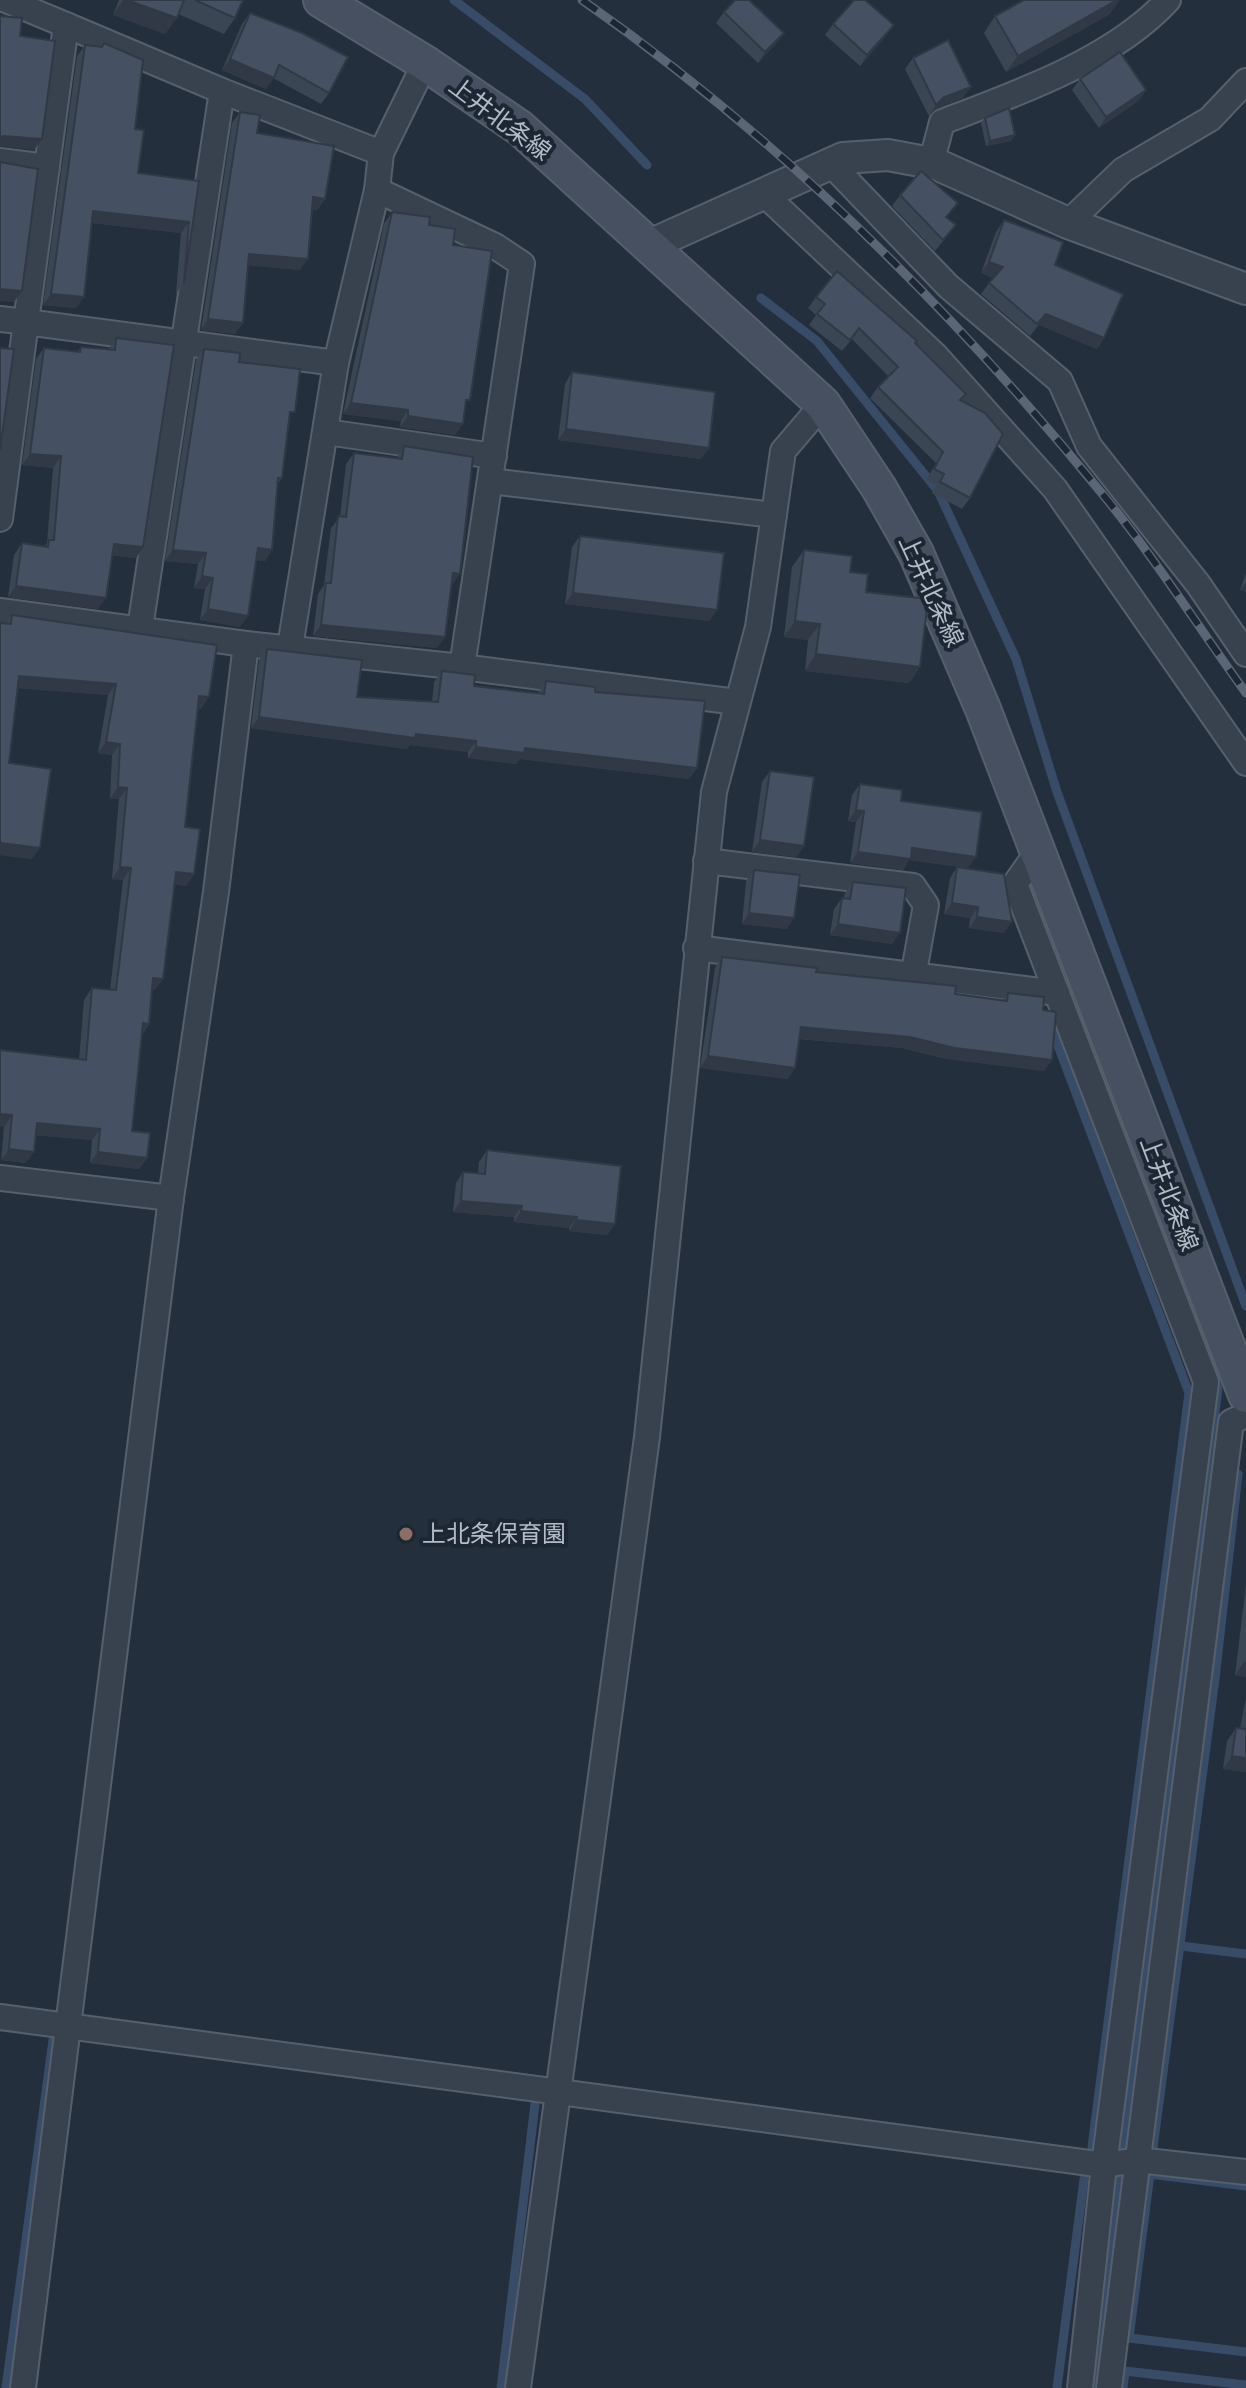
<svg xmlns="http://www.w3.org/2000/svg" width="1246" height="2388" viewBox="0 0 1246 2388" font-family="'Alegreya Sans','Noto Sans JP',sans-serif">
<rect width="100%" height="100%" fill="#242f3e"/>
<g fill="none" stroke-linecap="round" stroke-linejoin="round">
<g stroke="#394c67" stroke-width="9">
<path d="M454 0 585 99 647 165"/>
<path d="M761 298 817 341 938 491 1016 659 1057 792 1246 1306"/>
<path d="M1051 1027 1189 1393 1092 2147"/>
<path d="M1181 1946 1246 1954"/>
<path d="M1153 2148 1215 1679 1238 1474"/>
<path d="M1246 2186 1150 2174 1129 2338 1246 2352"/>
<path d="M6 2388 53 2040"/>
<path d="M501 2388 535 2104"/>
<path d="M1057 2388 1084 2179"/>
<path d="M1097 2388 1117 2185 1218 1388 1213 1375"/>
<path d="M1123 2388 1125 2371 1246 2385"/>
</g>
<defs>
<g id="minor">
<path d="M6 0 66 25"/>
<path d="M0 161 47 167"/>
<path d="M830 163 948 286 1060 381 1089 446 1198 584 1246 654"/>
<path d="M931 164 942 122C1016 94 1113 60 1168 0"/>
<path d="M377 190 495 246 522 264 462 667"/>
<path d="M763 193 936 356 1055 489 1246 763"/>
<path d="M1068 223 1123 170 1210 119 1246 81"/>
<path d="M0 319 26 322 0 519"/>
<path d="M336 363 26 322 66 25 222 91 381 153"/>
<path d="M326 432 494 456"/>
<path d="M490 481 774 515"/>
<path d="M0 611 246 644 462 667 737 702"/>
<path d="M140 628 222 91"/>
<path d="M290 647 336 363 377 190 381 153 425 63"/>
<path d="M1037 853 1015 884 1206 1382 1104 2165 1080 2388"/>
<path d="M706 861 913 886 926 905 913 977"/>
<path d="M696 948 1057 993"/>
<path d="M0 1178 171 1198"/>
<path d="M0 2017 1104 2165 1138 2160 1246 2172"/>
<path d="M23 2388 171 1198 216 892 246 644"/>
<path d="M518 2388 647 1437 714 792 758 627 783 451 823 404"/>
<path d="M1109 2388 1231 1422 1246 1415"/>
</g>
<path id="tertiary" d="M650 245 843 158 888 155 936 164 1068 223 1246 289"/>
<path id="secondary" d="M321 0 425 63 520 128 823 404 879 488 916 553 983 709 1246 1395"/>
</defs>
<use href="#minor" stroke="#565f6c" stroke-width="28"/>
<use href="#tertiary" stroke="#565f6c" stroke-width="34"/>
<use href="#secondary" stroke="#565f6c" stroke-width="38"/>
<use href="#minor" stroke="#38414e" stroke-width="24"/>
<use href="#tertiary" stroke="#38414e" stroke-width="30"/>
<use href="#secondary" stroke="#465061" stroke-width="34"/>
<defs>
<path id="rail" d="M582 0C780 138 952 309 1104 496 1155 558 1199 628 1246 693"/>
</defs>
<use href="#rail" stroke="#5a6575" stroke-width="9"/>
<use href="#rail" stroke="#1d2633" stroke-width="6" stroke-dasharray="18" stroke-linecap="butt"/>
</g>
<g fill="#3b4654">
<path d="M119 0H243L235 18 224 34 178 14 165 34 113 15Z"/>
<path d="M724 12 784 33 776 44 758 63 716 23Z"/>
<path d="M250 13 329 93 321 104 273 78 266 89 222 70 242 24Z"/>
<path d="M1110 14 1006 72 984 33 995 16Z"/>
<path d="M833 24 886 36 860 66 825 35Z"/>
<path d="M104 43 135 129 138 173 199 181 184 283 176 294 181 233 92 223 76 308 43 305 77 56 85 45 101 47Z"/>
<path d="M913 58 963 98 937 108 929 116 905 69Z"/>
<path d="M1080 79 1146 90 1138 101 1099 128 1072 90Z"/>
<path d="M240 112 257 133 325 199 317 210 312 209 300 270 248 265 235 334 201 330 232 123Z"/>
<path d="M985 118 1015 135 1011 141 986 146 981 123Z"/>
<path d="M900 195 956 225 935 251 892 206Z"/>
<path d="M392 212 429 225 453 245 465 407 455 435 400 427 401 421 343 414 384 224Z"/>
<path d="M1004 220 1055 265 1104 338 1097 349 1039 325 1030 336 981 294 993 278 981 273 996 232Z"/>
<path d="M816 297 916 343 962 401 970 498 962 509 932 493 936 485 926 480 936 463 870 398 878 387 889 377 852 339 842 351 809 325 816 315 808 308Z"/>
<path d="M116 338 143 547 136 558 112 555 98 609 8 597 14 555 22 543 44 547 47 543 53 468 22 465 36 359 44 348 77 352 81 347 108 350Z"/>
<path d="M204 349 239 362 289 421 282 478 277 485 272 550 265 561 256 560 240 627 200 620 205 589 194 588 198 564 165 561 196 360Z"/>
<path d="M572 372 701 459 558 440 565 384Z"/>
<path d="M404 446 460 574 451 585 437 648 313 636 318 594 324 585 331 528 340 517 346 464 354 453 396 459Z"/>
<path d="M580 536 717 610 709 621 565 604 572 547Z"/>
<path d="M804 550 850 572 866 592 920 667 909 683 805 671 808 640 784 637 792 567Z"/>
<path d="M1246 573V592L1240 590Z"/>
<path d="M12 615 201 709 197 708 185 827 194 874 186 886 174 884 155 990H152L149 1024 142 1035 132 1131 147 1158 139 1169 90 1163 92 1140 36 1135 26 1163 1 1160 4 1127 0 1126V1050L79 1059 84 1000 92 988 110 990 123 880 112 879 119 799H110L112 755 98 753 108 695 18 688 9 763 32 859 0 855V623H6Z"/>
<path d="M267 649 357 697 432 702 434 682 442 671 474 686 538 693 546 681 595 692 697 768 689 779 520 759 516 764 468 758V752L410 745 407 749 251 728 259 660Z"/>
<path d="M770 771 797 857 752 852 762 782Z"/>
<path d="M860 784 901 801 968 868 909 860 903 870 850 863 856 822 848 821 852 795Z"/>
<path d="M957 867 1004 933 969 928 970 918 944 914 950 878Z"/>
<path d="M754 870 787 929 742 924 746 881Z"/>
<path d="M853 882 892 944 830 935 834 909 842 898H844L845 893Z"/>
<path d="M722 957 816 972 1003 1000 1008 993 1043 1010 1052 1060 1044 1071 947 1059 902 1048 799 1039 788 1079 700 1068 715 968Z"/>
<path d="M487 1150 615 1224 607 1235 569 1231V1228L514 1222V1217L453 1212 456 1183 463 1172 478 1173 479 1162Z"/>
<path d="M1246 1585V1677L1235 1675Z"/>
<path d="M1246 1698V1772L1223 1769 1227 1741 1236 1728H1240Z"/>
</g>
<g fill="#303945">
<path d="M123 0H127L177 18 165 34 113 15Z"/>
<path d="M1117 0H1120L1110 14 1006 72 1018 56Z"/>
<path d="M894 25 886 36 860 66 867 55Z"/>
<path d="M784 33 776 44 758 63 765 52Z"/>
<path d="M230 59 274 78 266 89 222 70Z"/>
<path d="M971 87 963 98 937 108 929 116 936 105 944 97Z"/>
<path d="M1146 90 1138 101 1099 128 1106 117Z"/>
<path d="M1015 135 1011 141 986 146 990 141Z"/>
<path d="M3 136 42 139 34 150 0 147V139Z"/>
<path d="M313 197 325 199 317 210 306 208Z"/>
<path d="M93 211 189 222 181 233 86 222Z"/>
<path d="M249 254 308 259 300 270 241 265Z"/>
<path d="M989 262 1003 267 995 278 981 273Z"/>
<path d="M0 289 22 291 14 302 0 301Z"/>
<path d="M51 294 84 297 76 308 43 305Z"/>
<path d="M1046 314 1104 338 1097 349 1039 325 1030 336Z"/>
<path d="M208 319 243 323 235 334 201 330Z"/>
<path d="M351 403 408 410 401 421 343 414Z"/>
<path d="M408 416 463 424 455 435 400 427Z"/>
<path d="M566 429 709 448 701 459 558 440Z"/>
<path d="M30 454 61 456 53 468 22 465Z"/>
<path d="M114 544 143 547 136 558 106 555Z"/>
<path d="M258 548 272 550 265 561 250 560Z"/>
<path d="M173 550 206 553 198 564 165 561Z"/>
<path d="M453 573 460 574 452 585 445 584Z"/>
<path d="M202 576 213 578 205 589 194 588Z"/>
<path d="M1246 582V592L1240 590Z"/>
<path d="M16 586 106 598 98 609 8 597Z"/>
<path d="M573 593 717 610 709 621 565 604Z"/>
<path d="M208 609 248 616 240 627 200 620Z"/>
<path d="M795 621 820 624 808 640 784 637Z"/>
<path d="M321 625 445 637 437 648 313 636Z"/>
<path d="M816 654 920 667 909 683 805 671Z"/>
<path d="M19 676 116 684 108 695 11 688Z"/>
<path d="M199 696 209 697 201 709 191 707Z"/>
<path d="M259 717 416 734 476 741 468 752 410 745 407 749 251 728Z"/>
<path d="M106 742 120 744 112 755 98 753Z"/>
<path d="M476 747 525 748 697 768 689 779 520 759 516 764 468 758Z"/>
<path d="M118 787 127 788 119 799H110Z"/>
<path d="M856 810 864 811 856 822 848 821Z"/>
<path d="M760 840 804 846 797 857 752 852Z"/>
<path d="M0 843 40 848 32 859 0 855Z"/>
<path d="M912 848 976 857 968 868 909 860 903 870 850 863 858 852Z"/>
<path d="M120 867 131 868 123 880 112 879Z"/>
<path d="M176 872 194 874 186 886 168 883Z"/>
<path d="M952 903 978 907 970 918 944 914Z"/>
<path d="M749 913 794 918 787 929 742 924Z"/>
<path d="M977 917 1012 922 1004 933 969 928Z"/>
<path d="M838 924 900 933 892 944 830 935Z"/>
<path d="M153 978 163 979 155 990 145 989Z"/>
<path d="M143 1023 149 1024 141 1035Z"/>
<path d="M801 1027 910 1037 1052 1060 1044 1071 947 1059 902 1048 793 1038Z"/>
<path d="M708 1056 795 1068 788 1079 700 1068Z"/>
<path d="M0 1114 12 1115 4 1127 0 1126Z"/>
<path d="M37 1123 100 1129 92 1140 29 1135Z"/>
<path d="M9 1149 34 1152 26 1163 1 1160Z"/>
<path d="M98 1152 147 1158 139 1169 90 1163Z"/>
<path d="M461 1201 522 1206 514 1217 453 1212Z"/>
<path d="M521 1211 577 1217 569 1228 514 1222Z"/>
<path d="M576 1220 615 1224 607 1235 569 1231Z"/>
<path d="M1244 1662H1246V1677L1235 1675Z"/>
<path d="M1232 1756 1246 1758V1772L1223 1769Z"/>
</g>
<g fill="#455162" stroke="#303945" stroke-width="2">
<path d="M127 0H184L177 18Z"/>
<path d="M195 0H243L235 18Z"/>
<path d="M735 0H749L784 33 765 52 724 12Z"/>
<path d="M854 0H865L894 25 867 55 833 24Z"/>
<path d="M1024 0H1117L1018 56 995 16Z"/>
<path d="M250 13 302 33 348 57 329 93 279 65 274 78 230 59Z"/>
<path d="M0 16 22 18 20 36 55 41 42 139 3 136 0 139Z"/>
<path d="M948 40 971 87 944 97 936 105 913 58Z"/>
<path d="M104 43 143 60 135 129 144 130 138 173 199 181 184 283 189 222 93 211 84 297 51 294 85 45 102 47Z"/>
<path d="M1120 52 1146 90 1106 117 1080 79Z"/>
<path d="M1009 108 1015 135 990 141 985 118Z"/>
<path d="M240 112 260 115 257 133 334 146 325 199 313 197 308 259 249 254 243 323 208 319Z"/>
<path d="M0 162 38 169 22 291 0 289Z"/>
<path d="M921 171 958 203 946 217 956 225 943 240 900 195Z"/>
<path d="M392 212 430 217 429 225 455 229 453 245 492 251 470 400H466L463 424 408 416V410L351 403Z"/>
<path d="M1004 220 1063 242 1055 265 1123 294 1104 338 1046 314 1037 324 989 283 1003 267 989 262Z"/>
<path d="M837 271 917 341 915 343 966 394 960 400 985 413 1003 434 970 498 940 482 944 474 934 469 943 452 878 387 898 367 859 328 850 340 817 314 825 304 816 297Z"/>
<path d="M116 338 174 345 143 547 114 544 106 598 16 586 22 543 48 547 49 540H54L61 456 30 454 44 348 80 352 81 347 115 350Z"/>
<path d="M0 348 14 349 0 450Z"/>
<path d="M204 349 240 353 239 362 300 369 295 412H290L282 478H278L272 550 258 548 248 616 208 609 213 578 202 576 206 553 173 550Z"/>
<path d="M572 372 715 392 709 448 566 429Z"/>
<path d="M404 446 473 457 460 574 453 573 445 637 321 625 326 583H331L338 516 346 517 354 453 402 459Z"/>
<path d="M580 536 724 553 717 610 573 593Z"/>
<path d="M804 550 852 556 850 572 868 574 866 592 928 599 920 667 816 654 820 624 795 621Z"/>
<path d="M12 615 217 645 209 697 199 696 185 827 200 829 194 874 176 872 163 979 153 978 149 1024 143 1023 132 1131 150 1133 147 1158 98 1152 100 1129 37 1123 34 1152 9 1149 12 1115 0 1114V1050L86 1060 92 988 116 990 131 868 120 867 127 788 118 787 120 744 106 742 116 684 19 676 9 763 51 769 40 848 0 843V623L11 624Z"/>
<path d="M267 649 362 660 357 697 438 702 442 671 475 675 474 686 544 694 546 681 595 687V692L705 701 697 768 525 748 524 753 476 747V741L416 734 415 738 259 717Z"/>
<path d="M770 771 814 777 804 846 760 840Z"/>
<path d="M860 784 902 790 901 801 982 812 976 857 912 848 911 859 858 852 864 811 856 810Z"/>
<path d="M957 867 1004 874 1012 922 977 917 978 907 952 903Z"/>
<path d="M754 870 800 875 794 918 749 913Z"/>
<path d="M853 882 906 888 900 933 838 924 842 898 850 899Z"/>
<path d="M722 957 817 968 816 972 956 986 955 994 1007 1001 1008 993 1044 997 1043 1010 1056 1012 1052 1060 955 1048 910 1037 801 1027 795 1068 708 1056Z"/>
<path d="M487 1150 621 1166 615 1224 576 1220 577 1217 521 1211 522 1206 461 1201 463 1172 485 1174Z"/>
<path d="M1236 1728 1246 1729V1758L1232 1756Z"/>
</g>
<circle fill="#8d6e63" stroke="#1d2633" stroke-width="3" cx="406" cy="1534" r="8"/>
<g text-anchor="middle" stroke-width="8" stroke-linejoin="round" paint-order="stroke">
<g font-size="24" fill="#b4bcc9" stroke="#1d2633">
<text transform="translate(500 119) rotate(37)" y="8">上井北条線</text>
<text transform="translate(931 591) rotate(65)" y="8">上井北条線</text>
<text transform="translate(1169 1194) rotate(69)" y="8">上井北条線</text>
</g>
<g font-size="24" fill="#b4bcc9" stroke="#1d2633" text-anchor="start">
<text x="422" y="1542">上北条保育園</text>
</g>
</g>
</svg>
